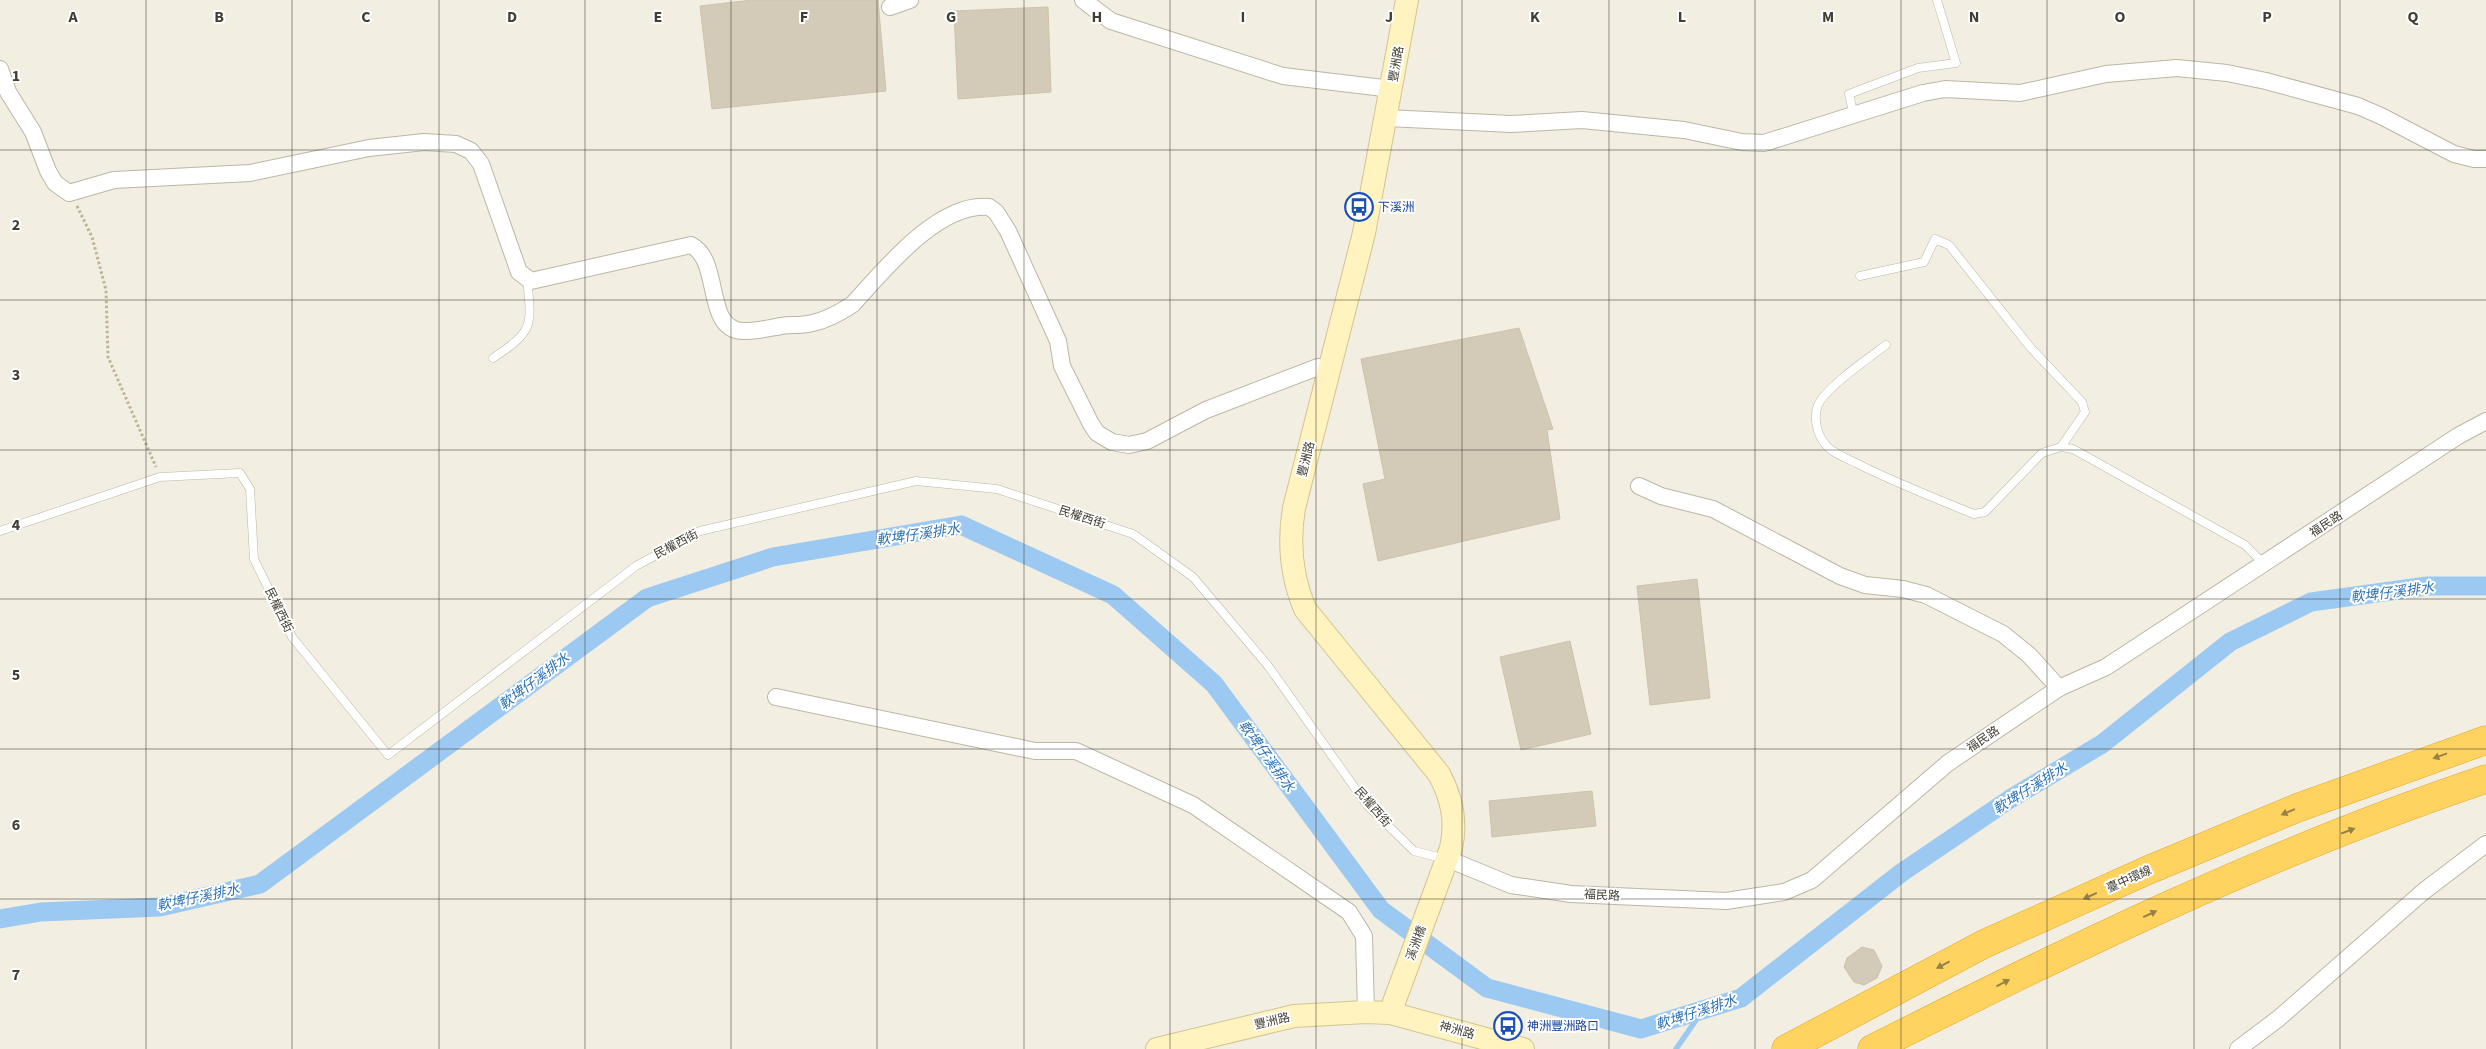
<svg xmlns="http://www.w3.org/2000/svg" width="2486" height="1049" viewBox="0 0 2486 1049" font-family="'Source Sans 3','Noto Sans TC',sans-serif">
<rect width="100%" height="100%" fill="#f2eee2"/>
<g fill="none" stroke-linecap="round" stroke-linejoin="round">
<path stroke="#9cc9f1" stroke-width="5.5" d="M1676 1049 1703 1010"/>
<path stroke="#9cc9f1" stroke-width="19" d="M0 919 41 912 160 907 260 884 647 598 773 557 961 525 1113 595 1214 684 1381 910 1487 988 1641 1029 1741 998 1901 873 2010 799 2102 744 2230 642 2311 602 2427 586H2486"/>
</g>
<g fill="#d3cab8" stroke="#cec2ab">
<path d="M752 0H878L886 91 712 109 700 6Z"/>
<path d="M1048 7 1051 92 958 99 954 11Z"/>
<path d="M1519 328 1553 429 1547 430 1560 519 1378 561 1363 484 1385 479 1361 359Z"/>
<path d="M1697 579 1710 698 1650 705 1637 586Z"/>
<path d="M1570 641 1591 734 1521 750 1500 657Z"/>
<path d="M1592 791 1596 826 1492 837 1489 801Z"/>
<path d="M1862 947 1874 950 1882 966 1877 978 1864 985 1854 982 1844 967 1847 958Z"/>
</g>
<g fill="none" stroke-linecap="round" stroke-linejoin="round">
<defs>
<g id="lane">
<path d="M1854 116 1849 94 1918 68 1956 63 1937 0"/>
<path d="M1860 276 1924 262 1935 239 1949 245 2030 347 2082 402 2085 412 2061 447 2073 449 2245 545 2263 563"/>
<path d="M1886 345C1870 357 1825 388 1818 405 1813 417 1817 434 1825 444 1833 454 1847 458 1858 464 1896 483 1934 498 1974 514L1985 512 2042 453 2061 447"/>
<path d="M493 358C534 331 532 326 527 279"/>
<path d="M0 531 160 477 240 473 250 489 254 559 292 637 388 755 636 566 700 531 916 481 997 489 1133 534 1193 577 1269 667 1367 805 1414 851 1446 859"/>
</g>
<g id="street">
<path d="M1083 0 1111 21 1283 76 1392 89"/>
<path d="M890 7 910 0"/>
<path d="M0 69 8 92 33 132 48 171 55 183 69 193 114 180 250 173 369 148 424 142 456 144 471 151 481 164 519 272 531 281 691 245C722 261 704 329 742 331 755 332 769 328 781 326 790 324 798 326 807 324 822 322 841 312 853 304 883 271 939 201 989 207L996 212 1008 231 1058 341 1062 366 1091 424 1097 433 1112 442 1129 445 1147 441 1206 410 1318 367 1329 370"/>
<path d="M1387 118 1511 124 1582 120 1684 130 1742 142 1764 143 1923 93 1945 89 2020 93 2106 74 2177 68 2227 73 2266 81 2358 106 2381 116 2454 154 2474 159H2486"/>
<path d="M1639 486 1661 496 1713 509 1840 576 1865 585 1903 589 1926 595 2003 634 2029 655 2059 688"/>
<path d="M776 697 1035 751H1076L1193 805 1349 912 1364 936 1366 1012"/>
<path d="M1448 859 1511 885 1571 894 1726 901 1784 892 1812 880 1948 763 2059 688 2106 667 2458 436 2486 421"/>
<path d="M2238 1049 2279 1018 2424 891 2486 844"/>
</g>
<g id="secondary">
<path d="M1390 1013 1451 848C1457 821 1452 798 1439 774L1305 609C1291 576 1288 544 1294 508L1364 233 1407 0"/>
<path d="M1157 1049 1294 1016 1366 1012 1390 1013 1523 1049"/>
</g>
<g id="highway">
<path d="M1786 1049 1984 944 2146 871 2297 808 2486 740"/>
<path d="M1872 1049C2072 948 2274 850 2486 779"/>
</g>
</defs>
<use href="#lane" stroke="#bdb6a5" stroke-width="9"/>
<use href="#street" stroke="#bdb6a5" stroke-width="18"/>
<use href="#secondary" stroke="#d3c591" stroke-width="24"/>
<use href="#highway" stroke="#dfa92f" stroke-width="29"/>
<path stroke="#bfb396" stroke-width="3" stroke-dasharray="2.5 2.5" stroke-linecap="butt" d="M77 206 92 237 106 290 108 357 156 467"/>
<use href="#lane" stroke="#fff" stroke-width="8"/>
<use href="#street" stroke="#fff" stroke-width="16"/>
<use href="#secondary" stroke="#fff3bf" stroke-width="22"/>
<use href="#highway" stroke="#ffd360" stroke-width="28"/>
</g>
<defs><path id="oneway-solid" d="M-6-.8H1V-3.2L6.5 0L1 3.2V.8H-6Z" transform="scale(1.25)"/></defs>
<g fill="#988147">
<use href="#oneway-solid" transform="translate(2440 756) rotate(160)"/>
<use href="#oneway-solid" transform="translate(2288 812) rotate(157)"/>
<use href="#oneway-solid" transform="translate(2348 831) rotate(-21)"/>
<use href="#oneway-solid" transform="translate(2090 896) rotate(156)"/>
<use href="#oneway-solid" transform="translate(2150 914) rotate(-25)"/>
<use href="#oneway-solid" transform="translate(1943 965) rotate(152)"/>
<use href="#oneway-solid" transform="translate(2003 983) rotate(-27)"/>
</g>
<path fill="none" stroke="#433e33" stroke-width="1" stroke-opacity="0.55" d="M146 0V1049M292 0V1049M439 0V1049M585 0V1049M731 0V1049M877 0V1049M1024 0V1049M1170 0V1049M1316 0V1049M1462 0V1049M1609 0V1049M1755 0V1049M1901 0V1049M2047 0V1049M2194 0V1049M2340 0V1049M0 150H2486M0 300H2486M0 450H2486M0 599H2486M0 749H2486M0 899H2486"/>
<defs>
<symbol id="bus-ring" viewBox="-11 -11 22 22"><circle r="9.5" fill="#fff" stroke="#1a4fb4" stroke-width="1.5"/><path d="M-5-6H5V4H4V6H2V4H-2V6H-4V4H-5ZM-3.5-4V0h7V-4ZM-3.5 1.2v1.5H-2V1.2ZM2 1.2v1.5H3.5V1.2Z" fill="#1a4fb4"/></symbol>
</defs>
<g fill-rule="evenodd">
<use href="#bus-ring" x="1343" y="191" width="32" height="32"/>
<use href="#bus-ring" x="1492" y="1010" width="32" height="32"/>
</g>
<g text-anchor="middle" stroke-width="4" stroke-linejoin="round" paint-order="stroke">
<g font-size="12" fill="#433e33" stroke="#fff">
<text transform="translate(1396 64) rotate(-80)" y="4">豐洲路</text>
<text transform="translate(1306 459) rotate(-76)" y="4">豐洲路</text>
<text transform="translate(1082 517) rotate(18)" y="4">民權西街</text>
<text transform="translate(2326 524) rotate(-33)" y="4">福民路</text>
<text transform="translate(676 544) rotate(-28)" y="4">民權西街</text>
<text transform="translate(279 610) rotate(64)" y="4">民權西街</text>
<text transform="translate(1983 739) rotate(-34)" y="4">福民路</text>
<text transform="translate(1373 807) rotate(49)" y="4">民權西街</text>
<text transform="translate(2129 879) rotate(-24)" y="4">臺中環線</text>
<text transform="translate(1602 895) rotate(3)" y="4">福民路</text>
<text transform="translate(1416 943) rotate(-70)" y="4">溪洲橋</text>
<text transform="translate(1272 1021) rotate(-13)" y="4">豐洲路</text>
<text transform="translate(1457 1030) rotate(15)" y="4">神洲路</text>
</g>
<g font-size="12" fill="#164399" stroke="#fff" text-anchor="start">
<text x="1378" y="211">下溪洲</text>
<text x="1527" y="1030">神洲豐洲路口</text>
</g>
<g font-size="14" font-style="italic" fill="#2b70b0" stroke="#fff">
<text transform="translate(918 534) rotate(-8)" y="5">軟埤仔溪排水</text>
<text transform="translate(2392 592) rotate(-7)" y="5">軟埤仔溪排水</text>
<text transform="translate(534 681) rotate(-37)" y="5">軟埤仔溪排水</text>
<text transform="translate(1267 756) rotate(54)" y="5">軟埤仔溪排水</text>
<text transform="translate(2030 788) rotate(-32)" y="5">軟埤仔溪排水</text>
<text transform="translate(198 897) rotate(-12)" y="5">軟埤仔溪排水</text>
<text transform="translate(1696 1012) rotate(-18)" y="5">軟埤仔溪排水</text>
</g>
</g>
<g font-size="16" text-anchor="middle" font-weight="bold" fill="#433e33" stroke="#fff" stroke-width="4" stroke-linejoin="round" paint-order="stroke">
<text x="73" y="22">A</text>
<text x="219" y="22">B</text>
<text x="366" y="22">C</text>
<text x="512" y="22">D</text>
<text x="658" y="22">E</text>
<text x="804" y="22">F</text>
<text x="951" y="22">G</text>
<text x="1097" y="22">H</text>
<text x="1243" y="22">I</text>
<text x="1389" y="22">J</text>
<text x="1535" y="22">K</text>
<text x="1682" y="22">L</text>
<text x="1828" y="22">M</text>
<text x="1974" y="22">N</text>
<text x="2120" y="22">O</text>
<text x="2267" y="22">P</text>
<text x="2413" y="22">Q</text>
<text x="16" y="81">1</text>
<text x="16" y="230">2</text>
<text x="16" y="380">3</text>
<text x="16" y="530">4</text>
<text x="16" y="680">5</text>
<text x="16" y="830">6</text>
<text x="16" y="980">7</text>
</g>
</svg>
